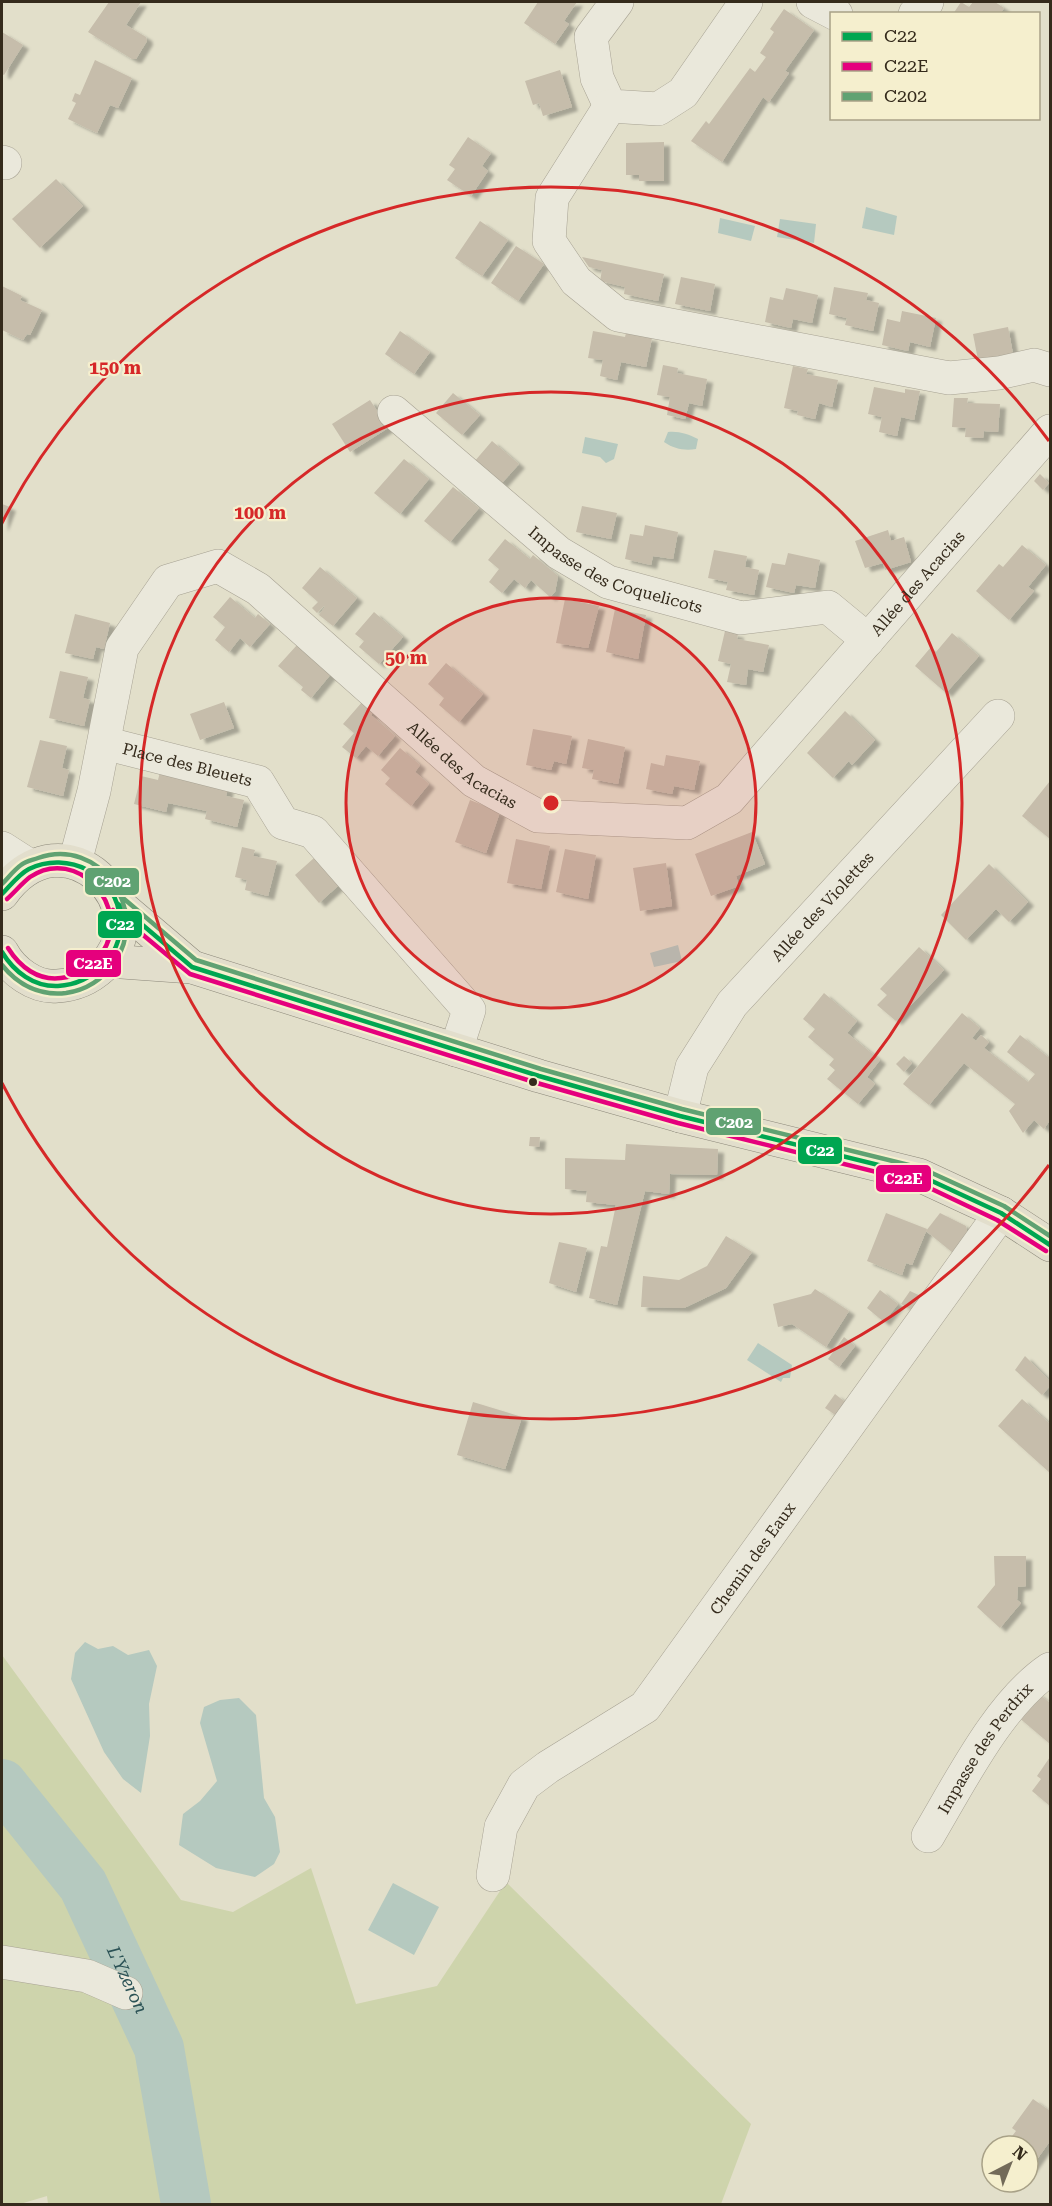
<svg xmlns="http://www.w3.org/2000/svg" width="1052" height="2206" viewBox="0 0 1052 2206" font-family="'Roboto Serif',serif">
<defs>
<filter id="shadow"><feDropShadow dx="6" dy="4" stdDeviation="1.5" flood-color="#0004"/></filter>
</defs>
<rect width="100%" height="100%" fill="#e2dfca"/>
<path fill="#ced4ac" d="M2 1655 181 1900 233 1912 311 1868 356 2004 437 1986 506 1882 751 2124 721 2204H48L47 2196 20 2204H2Z"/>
<g fill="#b5c9bf">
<path d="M866 207 897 216 894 235 862 228Z"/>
<path d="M720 218 755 226 751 241 718 233Z"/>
<path d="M780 219 816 224 814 243 777 237Z"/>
<path d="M668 432C679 431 688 434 698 439L696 449C685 451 674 449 664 442Z"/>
<path d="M585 437 618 444 614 459 606 463 600 457 582 453Z"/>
<path d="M678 945 682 961 654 967 650 953Z"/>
<path d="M758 1343 792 1365 790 1378H783L781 1382 747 1360Z"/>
<path d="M85 1642 98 1649 113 1646 128 1655 149 1650 157 1666 149 1704 150 1736 141 1793 123 1779 104 1752 71 1679 75 1653Z"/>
<path d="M239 1698 256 1715 264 1798 275 1817 280 1852 274 1864 255 1877 216 1868 179 1845 183 1814 200 1801 217 1781 200 1723 204 1707 220 1700Z"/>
<path d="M393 1883 439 1907 414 1955 368 1930Z"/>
</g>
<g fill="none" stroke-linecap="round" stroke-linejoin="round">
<path stroke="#b5c9bf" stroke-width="50" id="s1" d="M2 1784 83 1885 159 2048 186 2204"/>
</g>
<g fill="#c6bdab" filter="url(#shadow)">
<path d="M109 2H141L126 25 146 37 147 41 136 59H132L88 32Z"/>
<path d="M538 2H577L564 21 569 24 555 44 524 23Z"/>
<path d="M961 2 969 7 973 2H995L1004 8 1000 14H953Z"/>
<path d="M784 9 814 30 785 71 789 73 769 102 763 97 722 162 691 141 706 121 709 124 750 68 755 72 766 57 760 53 774 32 770 29Z"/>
<path d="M2 32 23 45 4 75 2 74Z"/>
<path d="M95 60 132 78 118 108 110 105 97 133 68 119 76 103 72 101 75 93 80 95Z"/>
<path d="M560 70 572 107 543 116 539 103 533 105 525 81Z"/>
<path d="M468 137 491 153 482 166 488 171 471 196 447 180 455 169 449 165Z"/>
<path d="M664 142V181H639V175H626V143Z"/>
<path d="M56 179 83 206 40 248 12 219Z"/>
<path d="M480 221 508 240 482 276 455 258Z"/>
<path d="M516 246 544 264 518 301 491 283Z"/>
<path d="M582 257 664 274 658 301 624 294 625 287 600 281 602 270 589 267Z"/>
<path d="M681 277 715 284 710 311 675 304Z"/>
<path d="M2 286 22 296 20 300 42 310 30 335 27 334 23 340 2 330Z"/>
<path d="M834 287 868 293 866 300 879 303 873 331 845 325 847 318 829 314Z"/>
<path d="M786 288 818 295 812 323 793 319 791 328 765 322 770 297 783 300Z"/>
<path d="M902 311 936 318 930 347 910 342 908 351 882 345 887 319 900 322Z"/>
<path d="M1008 327 1013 354 978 360 973 334Z"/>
<path d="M400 331 430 352 414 374 385 354Z"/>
<path d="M593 331 625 337 626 333 652 338 646 367 621 362 617 380 600 376 603 360 588 358Z"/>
<path d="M663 365 678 368 677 373 707 379 702 406 689 403 685 419 667 415 670 397 657 395Z"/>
<path d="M793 366 808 369 806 374 838 380 832 407 819 403 815 419 797 415 798 411 784 408Z"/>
<path d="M874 387 905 393V389L920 391 914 420 901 417 897 436 879 432 882 417 868 414Z"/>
<path d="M453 393 480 415 462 435 436 413Z"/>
<path d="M954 398H968L967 403 1000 404 998 432 984 431 983 438 965 437 966 428 952 427Z"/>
<path d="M370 400 388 428 350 452 332 424Z"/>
<path d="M492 441 519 464 501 484 474 462Z"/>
<path d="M404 459 429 479 400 514 374 493Z"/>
<path d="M1040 474 1049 483 1043 490 1034 481Z"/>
<path d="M453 487 479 508 450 542 424 521Z"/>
<path d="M2 504 10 507 2 528Z"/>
<path d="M582 506 617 513 611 539 576 532Z"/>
<path d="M645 525 678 532 673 559 653 556 651 565 625 559 630 534 643 536Z"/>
<path d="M888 530 891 541 904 537 911 562 885 570 883 563 865 568 855 541Z"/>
<path d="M505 539 530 559 533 555 558 576 555 592 550 597 531 580 525 588 514 579 502 593 489 582 499 569 488 560Z"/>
<path d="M1022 545 1046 565 1028 587 1034 591 1009 620 976 591 999 564 1003 567Z"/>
<path d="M714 550 747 556 745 567 759 570 754 595 726 590 728 582 708 578Z"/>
<path d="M788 553 820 560 815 588 796 585 794 593 766 587 772 563 785 565Z"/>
<path d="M320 567 357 598 333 626 319 615 325 607 324 606 317 613 312 608 318 602 302 588Z"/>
<path d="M230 597 255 618 258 614 270 624 250 647 240 638 229 652 215 640 225 627 213 617Z"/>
<path d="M565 599 599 606 588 648 556 643Z"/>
<path d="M615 609 646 615 638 659 606 652Z"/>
<path d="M374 612 403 637 379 664 359 647 364 641 355 634Z"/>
<path d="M75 614 110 623 104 649 96 647 93 659 65 653Z"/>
<path d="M725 631 738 634 737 639 769 645 763 672 748 669 746 685 727 682 731 664 718 661Z"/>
<path d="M952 633 979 656 946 693 915 666 931 647 936 652Z"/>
<path d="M297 645 331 674 311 698 301 690 303 687 278 666Z"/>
<path d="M446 663 483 694 459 722 439 705 444 698 428 684Z"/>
<path d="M60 671 88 677 83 698 90 700 84 726 49 718Z"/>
<path d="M363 701 374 711 371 715 395 736 378 756 366 746 356 758 342 747 354 733 343 724Z"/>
<path d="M224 702 234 728 200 740 190 714Z"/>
<path d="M845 711 875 740 852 765 849 761 833 778 807 753Z"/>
<path d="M533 729 572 736 566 764 554 761 551 770 526 765Z"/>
<path d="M588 739 625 747 618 784 592 779 594 770 582 768Z"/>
<path d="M40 740 67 746 62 768 69 770 63 796 27 787Z"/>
<path d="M400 748 420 765 415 772 429 784 411 806 385 784 390 778 381 770Z"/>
<path d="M666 755 700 761 694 790 674 786 672 794 646 789 651 763 664 766Z"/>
<path d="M160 772 228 788 226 796 244 800 237 827 205 819 207 811 168 803 166 812 134 804 141 776 158 780Z"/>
<path d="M1050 781V839L1022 816Z"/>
<path d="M470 800 500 812 486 853 455 842Z"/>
<path d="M752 832 765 864 736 876 739 886 711 896 695 854Z"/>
<path d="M516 839 550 846 541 889 507 883Z"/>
<path d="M242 847 255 850 253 856 277 861 268 896 245 890 247 880 235 877Z"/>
<path d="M565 849 596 855 588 899 556 892Z"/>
<path d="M314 858 348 877 319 903 295 875Z"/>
<path d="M666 863 672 906 640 911 633 868Z"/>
<path d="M989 864 1028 902 1009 922 996 909 966 940 941 915Z"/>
<path d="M919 947 944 970 896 1021 877 1005 887 995 880 989Z"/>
<path d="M824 993 857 1021 847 1033 880 1060 867 1077 875 1084 858 1104 827 1079 835 1070 829 1065 834 1059 808 1037 815 1029 803 1019Z"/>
<path d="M962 1013 980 1028 972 1038 976 1041 981 1035 989 1042 984 1048 1028 1082 1035 1074 1007 1052 1020 1035 1048 1057 1050 1054V1120L1044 1129 1034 1120 1023 1133 1009 1111 1015 1104 964 1063 929 1105 903 1084Z"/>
<path d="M904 1056 912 1063 904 1072 896 1064Z"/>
<path d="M530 1137H540L539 1147 529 1146Z"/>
<path d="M626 1144 718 1149 717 1175 670 1174 669 1194 645 1191 617 1305 589 1298 601 1246 607 1247 616 1205 586 1202 587 1191 565 1189V1158L625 1160Z"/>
<path d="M886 1213 927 1229 912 1265 906 1263 902 1275 867 1261Z"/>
<path d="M940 1213 966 1226 969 1241 958 1257 926 1231Z"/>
<path d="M726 1236 752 1252 726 1288 684 1308 641 1307 643 1276 679 1280 707 1266Z"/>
<path d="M559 1242 587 1248 576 1292 549 1283Z"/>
<path d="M815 1289 849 1311 826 1347 792 1324 778 1327 773 1304 811 1294Z"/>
<path d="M880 1290 898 1304 884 1322 867 1308Z"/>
<path d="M910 1291 927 1299 917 1313 901 1304Z"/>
<path d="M844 1337 855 1346 839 1367 828 1359Z"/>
<path d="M1025 1356 1050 1381V1386L1042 1395 1015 1370Z"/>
<path d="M835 1394 849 1405 840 1418 825 1408Z"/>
<path d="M1022 1399 1050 1424V1473L998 1426Z"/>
<path d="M473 1402 522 1417 505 1469 457 1455Z"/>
<path d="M994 1556H1026V1586L1018 1587 1017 1600 1021 1603 1000 1628 977 1607 995 1585Z"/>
<path d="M1036 1692 1050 1703V1744L1017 1716Z"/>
<path d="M1050 1757V1806L1032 1791 1041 1779 1037 1776Z"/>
<path d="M1033 2099 1050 2111V2141L1028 2172V2146L1006 2144 1016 2131 1012 2128Z"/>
</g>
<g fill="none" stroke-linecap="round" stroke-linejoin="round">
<defs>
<g id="minor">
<path d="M617 2 591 37 597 78 610 106 658 109 683 93 746 2"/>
<path d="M813 2 836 14"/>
<path d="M915 14 927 2"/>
<path d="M610 106 552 198 549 241 576 281 618 315 949 378 999 373 1034 365 1050 370"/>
<path d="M2 162 5 163"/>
<path id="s2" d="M394 412 559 553 608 582 741 618 828 607 868 640"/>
<path id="s3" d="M104 743 258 782 283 823 313 832 469 1010 456 1050"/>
<path d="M2 848 30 866"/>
<path id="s4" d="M75 862 94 791 122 648 168 581 218 566 258 589 474 781 538 816 687 823 729 799 1050 431"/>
<path id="s5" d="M680 1116 692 1067 732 1004 998 716"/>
<path id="s6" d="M928 1836C959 1784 999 1703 1050 1669"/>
<path id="s7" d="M493 1875 501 1827 524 1785 548 1767 645 1707 1001 1213"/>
<path d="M2 1962 87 1976 126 1993"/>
</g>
<g id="major">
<path d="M2 894C65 807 162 910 102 967 89 979 76 985 57 986 35 988 12 971 2 952"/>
<path d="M118 904 192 967"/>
<path d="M108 961 192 967 539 1076 680 1116 919 1175 1001 1213 1050 1245"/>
</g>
</defs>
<use href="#minor" stroke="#a7a293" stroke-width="34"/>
<use href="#major" stroke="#8c887a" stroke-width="34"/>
<use href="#minor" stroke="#eae8db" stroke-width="33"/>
<use href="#major" stroke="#e2decc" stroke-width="33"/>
<defs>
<g id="bus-1">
<path d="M2 894C10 886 19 874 29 869 67 850 118 874 120 920 123 955 92 984 58 986 34 987 14 972 2 952"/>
<path d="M118 904 192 967 539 1076 680 1116 919 1175 1001 1213 1050 1245"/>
</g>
<g id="bus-2">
<path d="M7 899C15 892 22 883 30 877 77 845 133 907 102 953 92 968 79 976 61 978 38 981 20 967 8 948"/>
<path d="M113 910 190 974 537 1083 678 1123 917 1182 997 1220 1046 1251"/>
</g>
<g id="bus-3">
<path d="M2 884C8 878 14 870 21 865 26 861 33 860 38 858 99 836 150 909 115 962 103 979 87 990 66 993 40 996 18 985 2 965"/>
<path d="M123 898 196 960 541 1069 682 1109 921 1168 1004 1206 1050 1236"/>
</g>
</defs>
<use href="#bus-1" stroke="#f5efce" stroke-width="9"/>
<use href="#bus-2" stroke="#f5efce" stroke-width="9"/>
<use href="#bus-3" stroke="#f5efce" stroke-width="9"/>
<use href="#bus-1" stroke="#00a651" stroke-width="4.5"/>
<use href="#bus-2" stroke="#e5007d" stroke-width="4.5"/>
<use href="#bus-3" stroke="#60a272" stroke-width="4.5"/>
</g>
<circle cx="551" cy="803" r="205" fill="#d62828" fill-opacity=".12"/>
<g fill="none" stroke="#d62828" stroke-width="3">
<circle cx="551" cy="803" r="205"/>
<circle cx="551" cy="803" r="411"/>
<path d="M1049 1165A616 616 0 0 1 2 1083M2 523A616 616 0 0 1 1049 441"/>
</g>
<circle fill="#352b1c" stroke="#f5efce" stroke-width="2" cx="533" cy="1082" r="5"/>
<g text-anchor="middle" stroke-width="4.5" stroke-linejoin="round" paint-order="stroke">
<g font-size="16" fill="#352b1c" stroke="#f5efce">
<text dy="6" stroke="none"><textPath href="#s2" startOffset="276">Impasse des Coquelicots</textPath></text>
<text dy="6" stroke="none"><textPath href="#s4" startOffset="1245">Allée des Acacias</textPath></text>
<text dy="6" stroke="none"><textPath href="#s3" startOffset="86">Place des Bleuets</textPath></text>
<text dy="6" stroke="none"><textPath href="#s4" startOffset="669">Allée des Acacias</textPath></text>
<text dy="6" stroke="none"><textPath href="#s5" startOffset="258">Allée des Violettes</textPath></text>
<text dy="6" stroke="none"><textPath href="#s7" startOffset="424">Chemin des Eaux</textPath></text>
<text dy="6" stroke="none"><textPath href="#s6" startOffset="105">Impasse des Perdrix</textPath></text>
</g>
<g font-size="18" font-style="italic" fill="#2b5255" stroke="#f5efce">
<text dy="6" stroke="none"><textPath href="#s1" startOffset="234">L'Yzeron</textPath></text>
</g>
</g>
<circle cx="551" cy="803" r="9" fill="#d62828" stroke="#f5efce" stroke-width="3"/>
<g font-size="18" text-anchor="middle" font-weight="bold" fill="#d62828" stroke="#f5efce" stroke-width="4.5" stroke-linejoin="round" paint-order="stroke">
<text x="115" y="374">150 m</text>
<text x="260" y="519">100 m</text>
<text x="406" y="664">50 m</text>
</g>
<g stroke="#f5efce" stroke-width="2">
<rect x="84" y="867" width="56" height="29" rx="6" fill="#60a272"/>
<rect x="97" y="910" width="46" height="29" rx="6" fill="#00a651"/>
<rect x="65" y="949" width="57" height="29" rx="6" fill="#e5007d"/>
<rect x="705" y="1107" width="57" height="29" rx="6" fill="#60a272"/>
<rect x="797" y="1136" width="46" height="29" rx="6" fill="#00a651"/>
<rect x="875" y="1164" width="57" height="29" rx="6" fill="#e5007d"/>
</g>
<g font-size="16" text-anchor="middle" font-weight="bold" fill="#fff">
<text x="112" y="887">C202</text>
<text x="120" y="930">C22</text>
<text x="93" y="969">C22E</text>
<text x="734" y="1128">C202</text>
<text x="820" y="1156">C22</text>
<text x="903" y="1184">C22E</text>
</g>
<rect width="1052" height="2206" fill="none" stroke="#352b1c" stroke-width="6"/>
<rect x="830" y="12" width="210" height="108" fill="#f5efce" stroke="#a8a187" stroke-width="1.5"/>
<rect x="842" y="32" width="30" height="9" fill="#00a651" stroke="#a8a187" stroke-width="1.5"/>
<text x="884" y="42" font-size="18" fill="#352b1c">C22</text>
<rect x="842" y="62" width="30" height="9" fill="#e5007d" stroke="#a8a187" stroke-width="1.5"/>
<text x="884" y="72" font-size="18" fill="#352b1c">C22E</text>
<rect x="842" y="92" width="30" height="9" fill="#60a272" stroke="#a8a187" stroke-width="1.5"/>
<text x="884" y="102" font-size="18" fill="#352b1c">C202</text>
<g transform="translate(1010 2164) rotate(42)"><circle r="28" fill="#f5efce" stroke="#a8a187" stroke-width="1.5"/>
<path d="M0-4.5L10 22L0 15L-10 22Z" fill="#726a59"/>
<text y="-9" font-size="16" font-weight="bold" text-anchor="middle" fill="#352b1c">N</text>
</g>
</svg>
